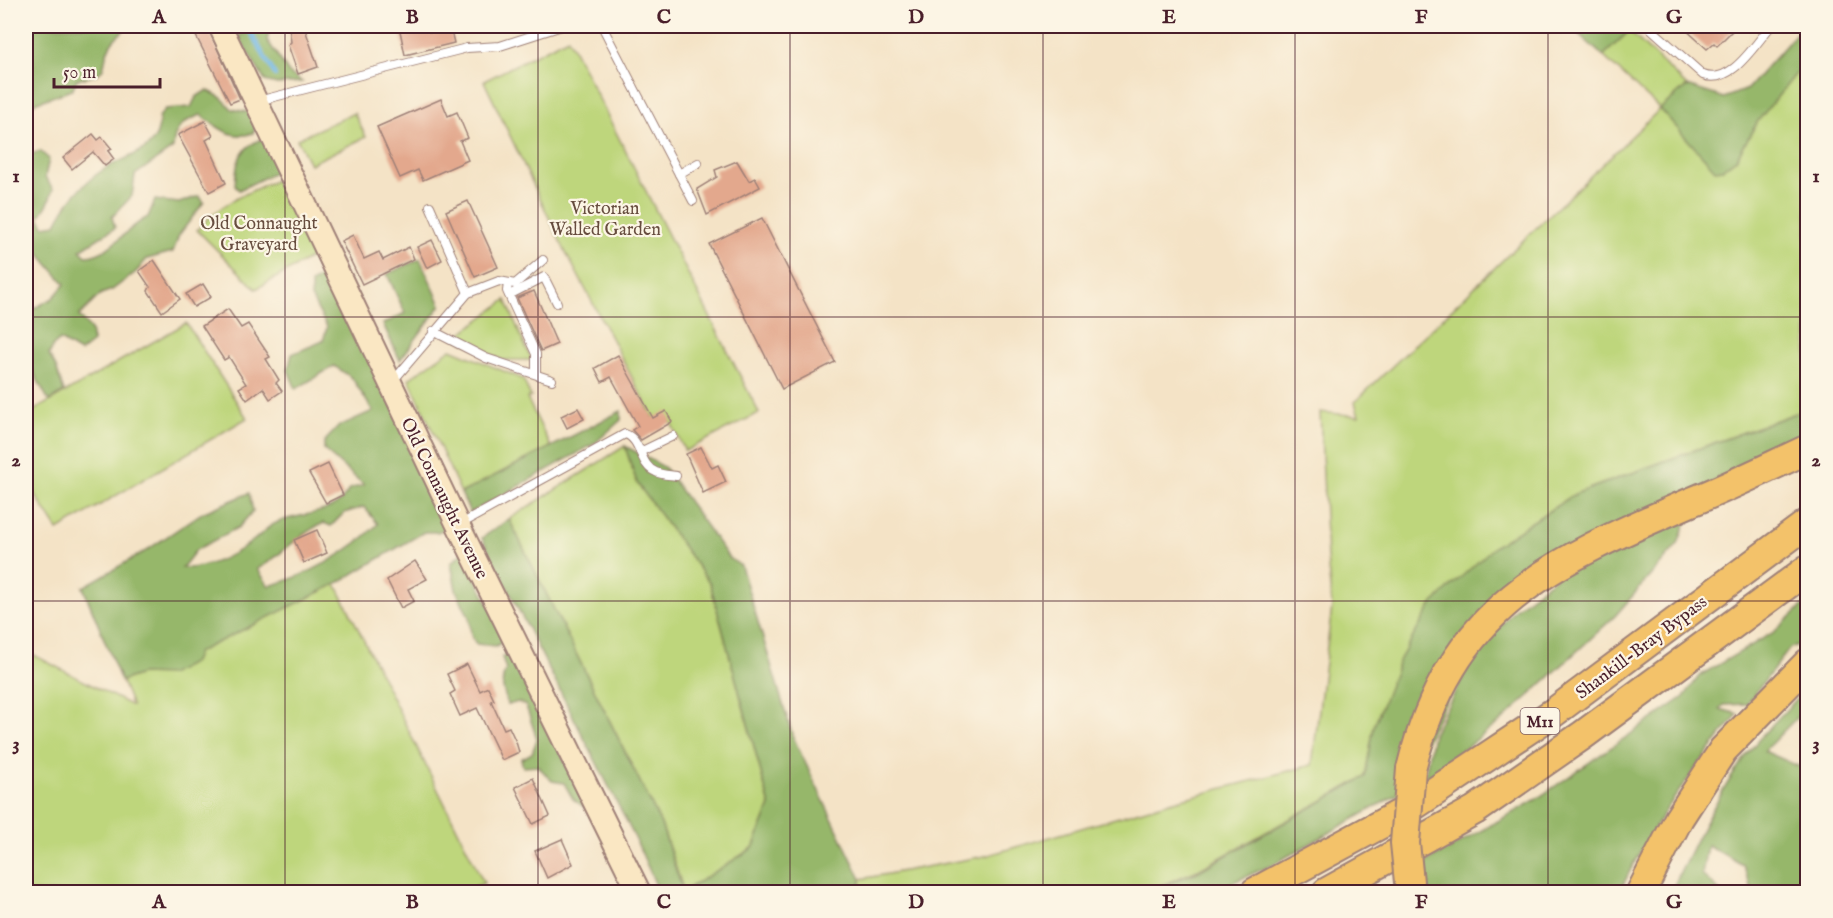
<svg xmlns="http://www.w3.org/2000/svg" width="1833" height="918" viewBox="0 0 1833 918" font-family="'IM FELL English',serif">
<rect width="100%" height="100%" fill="#fcf5e5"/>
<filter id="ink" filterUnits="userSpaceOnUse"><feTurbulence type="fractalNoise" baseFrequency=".0167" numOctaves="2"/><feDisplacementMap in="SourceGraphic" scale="12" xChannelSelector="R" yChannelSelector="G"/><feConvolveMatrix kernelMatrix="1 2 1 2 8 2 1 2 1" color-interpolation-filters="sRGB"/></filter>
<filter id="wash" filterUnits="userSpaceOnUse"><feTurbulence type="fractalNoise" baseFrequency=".008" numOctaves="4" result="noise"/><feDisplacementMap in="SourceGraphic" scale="24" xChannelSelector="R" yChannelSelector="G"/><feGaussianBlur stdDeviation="1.35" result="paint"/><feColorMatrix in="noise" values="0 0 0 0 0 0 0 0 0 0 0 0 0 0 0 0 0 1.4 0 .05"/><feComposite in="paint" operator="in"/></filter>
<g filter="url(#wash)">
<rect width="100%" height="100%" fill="#f4e3c6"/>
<g fill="#bed67b" stroke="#847a53" stroke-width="1.5">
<path d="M1629 31 1687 86 1661 108 1730 138 1807 51V409L1575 494 1495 546 1373 733 1365 777 1200 869 1145 892H860L861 879 985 856 1174 801 1312 765 1332 607 1327 557 1320 412 1359 416 1355 402 1660 109 1603 56Z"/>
<path d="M568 38 759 413 685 451 666 413 654 419 561 243 484 81Z"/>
<path d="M354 113 366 137 310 164 297 139Z"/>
<path d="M279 179 316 255 256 289 197 230C220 203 248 192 279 179Z"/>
<path d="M506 300C512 313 526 353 533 360H502L455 338Z"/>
<path d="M186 323 247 418 58 530 26 481V415Z"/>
<path d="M451 349 523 379 531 397 527 398 551 447 461 493 409 379Z"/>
<path d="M625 446 637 483 710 583 770 806 753 848 684 892 661 824 509 519Z"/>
<path d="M336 584 484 883 462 892H26V651L132 706 83 587 198 652Z"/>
</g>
<g fill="#96b76b" stroke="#706b4b" stroke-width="1.5" fill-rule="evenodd">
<path d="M26 26H127V27C123 32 117 36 113 41 96 64 117 74 77 79L72 90 26 106Z"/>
<path d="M260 26H275L269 31 267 40 289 73 302 82 277 84 265 81 238 36Z"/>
<path d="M1570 26H1623L1629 31 1603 56Z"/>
<path d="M1803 26H1807V60L1758 121 1736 159 1723 169 1715 170 1660 109 1687 86 1724 98 1747 89Z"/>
<path d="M207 90 222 98 232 109 252 113 257 124 253 133C231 141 218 127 201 115 183 121 174 128 173 148L135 175 132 196 112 217 115 228 80 250 86 256C111 255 126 227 148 217L155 200 179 203 199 196 204 202 179 235 173 252 147 259 136 272 112 290 101 294 79 316 91 330 93 342 80 352 60 340 53 346 49 355 56 367 64 392 49 401 26 359V313L53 298 65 284 26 238V156L40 151 49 159 45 177 53 189 48 204 39 217 44 226 56 224C66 203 80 186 100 172 122 155 162 155 159 117L165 109 191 107 196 97Z"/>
<path d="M264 138 278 171 239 190 235 186C236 162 238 148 264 138Z"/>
<path d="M420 259 441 305 400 360 383 324 405 313 387 274Z"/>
<path d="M327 273 451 527 437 532H424L336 584 198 652 194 662 170 675 141 674 121 681 83 587 144 552 202 513 249 493 253 511 239 527 196 550 182 568C208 569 234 555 254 540 262 534 268 526 276 523 299 512 337 517 349 489L364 485 324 450V442L339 426 373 411 352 378 334 366 296 389 288 370 292 354 323 341 327 327 311 297V283ZM364 507 378 524C349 553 308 576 269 586L257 569C281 558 294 535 324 523L331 526 344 513Z"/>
<path d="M1807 409V441L1497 599 1400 793 1272 865 1211 892H1145L1197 872 1365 777 1374 726 1400 659 1433 603 1495 546 1575 494Z"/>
<path d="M621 411V420L594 444 470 513 461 493Z"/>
<path d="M625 446 664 467 729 558 741 566 793 737 861 879 860 892H659L635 838 482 538 509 519 661 824 683 891 689 888 753 848 770 806 710 583 637 483Z"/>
<path d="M1688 516 1678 544 1615 616 1505 718 1424 780 1433 734 1473 658 1515 609 1583 556Z"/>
<path d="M463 552 506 640 496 646 476 644 471 635 469 617 456 590 451 563Z"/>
<path d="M1807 602V641L1790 648 1747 704 1724 705 1720 709 1738 714C1694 770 1649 826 1620 892H1428L1426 862 1535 800 1684 697 1699 676 1774 632Z"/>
<path d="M511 651 589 811 573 799 564 783 552 781 538 766 523 767 521 759 532 753 537 739 526 706 518 702 508 705C504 692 499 682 506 670L502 657Z"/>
<path d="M1807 688V707L1764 751 1807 770V892H1753L1743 865 1707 845 1702 875 1721 892H1671C1694 843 1718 793 1751 749 1768 727 1789 708 1807 688Z"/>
</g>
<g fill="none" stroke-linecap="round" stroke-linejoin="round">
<path stroke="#6db6e5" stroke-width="4.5" d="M247 26 275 75"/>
</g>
<g id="blocks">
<g fill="#e3a88d">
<path d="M191 26H207L240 99 230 103Z"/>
<path d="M294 26H304L318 67 298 74 288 45 291 42 289 27Z"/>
<path d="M399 26H430V32L450 27 454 43 405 55Z"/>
<path d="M1682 26H1737L1717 46 1714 43 1707 49Z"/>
<path d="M441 99 448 116 457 112 468 138 460 141 468 160 423 180 418 170 400 178 377 127Z"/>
<path d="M205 121 213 136 206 140 226 183 209 192 178 135Z"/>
<path d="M93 134 98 140 102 137 112 149 108 151 114 159 105 166 93 152 72 169 63 158Z"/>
<path d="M737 161 749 181 755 178 760 187 707 215 697 189 717 177 715 170Z"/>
<path d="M468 201 498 267 475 277 446 211Z"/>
<path d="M762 218 835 362 782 389 709 244Z"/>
<path d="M353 235 364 259 379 252 383 260 409 247 414 259 362 284 341 241Z"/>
<path d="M432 240 442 260 427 268 417 247Z"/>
<path d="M154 260 180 299 162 312 148 291 150 287 139 271Z"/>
<path d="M203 284 211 297 194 307 186 294Z"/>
<path d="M534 291 557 344 541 351 517 298Z"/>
<path d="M228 309 241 328 248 324 270 357 266 359 279 380 276 383 282 391 270 399 263 388 247 400 239 388 246 384 229 357 224 360 202 326Z"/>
<path d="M618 355 653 418 666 411 672 422 641 440 632 430 638 426 611 377 602 382 595 368Z"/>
<path d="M578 408 584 419 567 428 561 416Z"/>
<path d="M701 447 712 468 718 465 726 482 703 493 686 454Z"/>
<path d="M328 464 343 495 326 503 309 473Z"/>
<path d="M317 530 327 553 304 563 294 540Z"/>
<path d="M415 561 427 579 408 589 414 601 401 608 387 580Z"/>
<path d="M467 664 480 691 488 687 494 700 491 701 504 729 509 727 516 742 519 752 502 760 477 708 460 716 450 694 455 691 447 674Z"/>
<path d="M533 778 550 816 533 824 515 787Z"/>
<path d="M562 839 573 864 547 878 535 851Z"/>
</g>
</g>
</g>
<g filter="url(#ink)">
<use href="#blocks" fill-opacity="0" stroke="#9f8178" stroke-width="1.5"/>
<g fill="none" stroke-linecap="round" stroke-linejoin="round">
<defs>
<g id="lane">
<path d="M602 26 679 174 698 163"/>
<path d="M1648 26 1703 75C1731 86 1754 45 1771 26"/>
<path d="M258 101 467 48 500 46 562 26"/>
<path d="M679 174 693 201"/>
<path d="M430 206 468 293"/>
<path d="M508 283 507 291 536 354V374"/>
<path d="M509 295 544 277 557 303"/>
<path d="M433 331 486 358 552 380"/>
<path d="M393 381 468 293 499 281 515 284 543 260"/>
<path d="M640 452 673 436"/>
<path d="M459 525 625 434C642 439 639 466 656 472 661 475 670 475 676 476"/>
</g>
<path id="secondary" d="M220 26 458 525 639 892"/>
<g id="highway">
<path d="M1411 769C1451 606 1549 563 1691 502 1731 486 1769 467 1808 449"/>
<path d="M1255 892 1407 810 1553 713 1808 523"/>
<path d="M1327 892 1475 810 1583 735 1808 569"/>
<path d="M1641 892 1679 818 1723 750 1808 663"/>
</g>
</defs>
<use href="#lane" stroke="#9f8178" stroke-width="10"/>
<use href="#secondary" stroke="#9f8178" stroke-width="26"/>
<use href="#highway" stroke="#9f8178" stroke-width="32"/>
<use href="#lane" stroke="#fff" stroke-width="8"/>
<use href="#secondary" stroke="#fae7c3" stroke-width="22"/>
<use href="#highway" stroke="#f3c26a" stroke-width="28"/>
<defs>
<path id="highway-bridge" d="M1410 892 1405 843 1411 769"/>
</defs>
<use href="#highway-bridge" stroke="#9f8178" stroke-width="32" stroke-linecap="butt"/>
<use href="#highway-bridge" stroke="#f3c26a" stroke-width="28"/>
</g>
</g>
<path fill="none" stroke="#4a1f2b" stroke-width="1.5" stroke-opacity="0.55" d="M285 26V892M538 26V892M790 26V892M1043 26V892M1295 26V892M1548 26V892M26 317H1808M26 601H1808"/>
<g text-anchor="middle" stroke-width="4.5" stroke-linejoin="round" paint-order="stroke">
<rect fill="#fcf5e5" stroke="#7f5f63" stroke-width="1.5" x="1520.5" y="708" width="39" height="26" rx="4.5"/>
<g font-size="16" font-weight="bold" fill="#4a1f2b">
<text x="1540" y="727">M11</text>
</g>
<g font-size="18" fill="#674d3f" stroke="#fcf5e5">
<text x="605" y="214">Victorian<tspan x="605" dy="21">Walled Garden</tspan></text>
<text x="259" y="229">Old Connaught<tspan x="259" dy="21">Graveyard</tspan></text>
</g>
<g font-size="18" fill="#4a1f2b" stroke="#fcf5e5">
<text transform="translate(445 498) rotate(64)" y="6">Old Connaught Avenue</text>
<text transform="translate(1641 647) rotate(-37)" y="6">Shankill-Bray Bypass</text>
</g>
</g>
<rect width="1833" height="918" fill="none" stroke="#fcf5e5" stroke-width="66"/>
<path d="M54 78v9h106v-9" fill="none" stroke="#4a1f2b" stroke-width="3"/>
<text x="63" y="78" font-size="18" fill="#4a1f2b" stroke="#fcf5e5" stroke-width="4.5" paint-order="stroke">50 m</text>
<rect x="33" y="33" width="1767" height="852" fill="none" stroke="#4a1f2b" stroke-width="2"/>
<g font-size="20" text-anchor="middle" font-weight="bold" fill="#4a1f2b">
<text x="159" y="23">A</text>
<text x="412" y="23">B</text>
<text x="664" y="23">C</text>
<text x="916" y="23">D</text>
<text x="1169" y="23">E</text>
<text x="1421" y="23">F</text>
<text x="1674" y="23">G</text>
<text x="16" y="182">1</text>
<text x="1816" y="182">1</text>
<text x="16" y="466">2</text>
<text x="1816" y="466">2</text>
<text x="16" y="750">3</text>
<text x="1816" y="750">3</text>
<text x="159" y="908">A</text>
<text x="412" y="908">B</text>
<text x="664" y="908">C</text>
<text x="916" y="908">D</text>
<text x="1169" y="908">E</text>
<text x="1421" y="908">F</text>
<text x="1674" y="908">G</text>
</g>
</svg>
